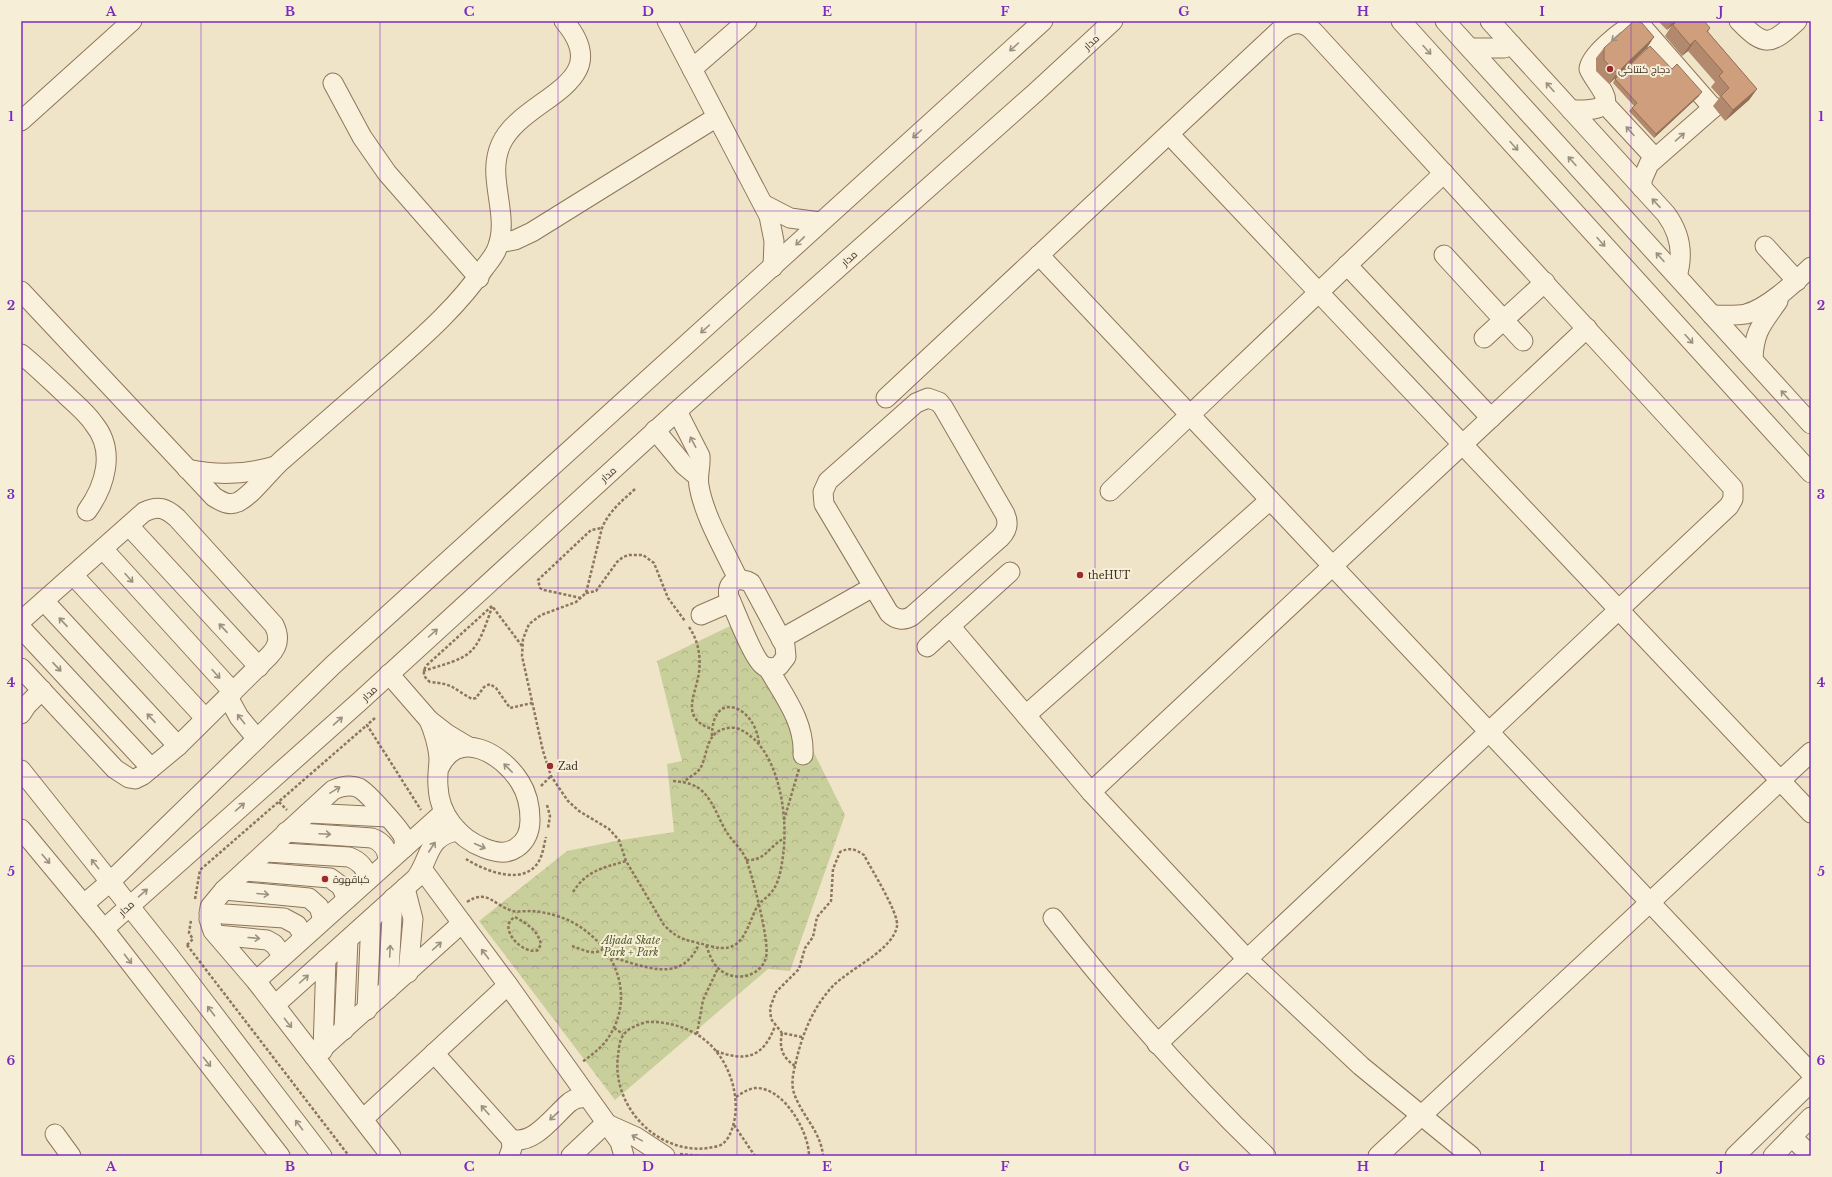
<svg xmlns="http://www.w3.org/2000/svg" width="1832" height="1177" viewBox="0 0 1832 1177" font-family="'Libre Baskerville',Cairo,serif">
<defs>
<pattern id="park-crowns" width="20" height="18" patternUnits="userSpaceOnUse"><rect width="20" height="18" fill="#c9cf9b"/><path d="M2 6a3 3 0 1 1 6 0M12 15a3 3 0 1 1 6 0" fill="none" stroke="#aeb285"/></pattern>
</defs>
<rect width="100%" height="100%" fill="#f0e4c8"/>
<path fill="url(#park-crowns)" d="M747 618 845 815 790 971 768 969 615 1100 479 921 567 851 621 840 674 832 667 764 682 761 657 661Z"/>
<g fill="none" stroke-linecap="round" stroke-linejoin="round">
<defs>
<g id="minor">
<path d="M667 21 769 216 774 241 773 267"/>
<path d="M1401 21 1811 473"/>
<path d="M1445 21 1811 424"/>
<path d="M1490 21 1666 214C1680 233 1684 253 1677 276"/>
<path d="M1739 21C1765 48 1771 45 1797 21"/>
<path d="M1470 48H1504L1512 45"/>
<path d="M692 69 747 21"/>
<path d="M333 83 362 137 387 173 479 278"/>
<path d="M1604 103 1655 158"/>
<path d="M1571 110C1581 110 1613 112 1604 94 1600 85 1593 78 1589 69 1590 55 1621 31 1633 25L1644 29 1713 108"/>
<path d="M21 121 132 21"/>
<path d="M1169 134 1811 813"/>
<path d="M1642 188V180L1649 164 1714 107"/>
<path d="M763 204 790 218 820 222"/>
<path d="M499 243 515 240 532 232 717 117"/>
<path d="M1765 246 1797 281"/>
<path d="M1039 255 1811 1073"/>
<path d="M1444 255 1523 341"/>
<path d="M1347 265 1491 418"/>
<path d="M21 291 214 497C222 502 229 506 238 502 252 495 269 472 281 461 318 429 354 397 391 365 425 335 459 305 485 267 489 262 493 257 496 251 512 216 485 179 501 144 522 97 619 85 564 21"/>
<path d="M1712 315C1723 315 1735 316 1746 314 1768 308 1794 283 1811 267"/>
<path d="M1484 338 1545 282"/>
<path d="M21 354C36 366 50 380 64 393 74 403 86 412 94 424 116 451 105 486 87 511"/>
<path d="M1753 359C1754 330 1763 323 1778 301"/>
<path d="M886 398 1279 31C1291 23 1302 20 1313 31L1733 488V499L1729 506 1157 1044"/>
<path d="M928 398 939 402 943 407 1005 514C1009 523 1007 531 1000 538L912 616C904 621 896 620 889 613L824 504 823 492 828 481 916 403Z"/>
<path d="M677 411 700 456C701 467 697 475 699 486 704 516 725 551 738 579"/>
<path d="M655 430 684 465 697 476"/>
<path d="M187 469C218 476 245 475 275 466"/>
<path d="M1110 491 1444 173"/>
<path d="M129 526 259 667"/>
<path d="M103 549 233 692"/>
<path d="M73 575 205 718"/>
<path d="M738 579 747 581 751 583 785 646 786 657 779 666C774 668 769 669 764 666 754 661 735 610 729 597 727 588 730 583 738 579Z"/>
<path d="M44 601 178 746"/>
<path d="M701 615 731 602"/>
<path d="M21 621 144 512C158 505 166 508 177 518L274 625C280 637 279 646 269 656L178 746 143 775 135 779 129 778 115 769 21 668"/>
<path d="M950 626 1091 792 1247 959 1361 1066 1471 1156"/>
<path d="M21 628 151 768"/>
<path d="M781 639 873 587"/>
<path d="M927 647 1010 572"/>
<path d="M768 668C784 696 805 722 803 755"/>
<path d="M389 674 429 720 447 734 467 746"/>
<path d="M228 697 239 717 257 739"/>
<path d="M21 714 27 705 42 690"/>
<path d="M1026 715 1270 500"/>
<path d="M429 720C434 732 438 745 439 758 439 767 437 776 438 786 439 814 458 838 484 848 495 852 506 855 516 848 526 842 530 831 530 820 530 806 527 793 520 782 503 754 458 727 439 768"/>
<path d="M21 770 170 957 322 1156"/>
<path d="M1091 792 1587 328"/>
<path d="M308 813 387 817"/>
<path d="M21 829 104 929 280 1156"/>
<path d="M286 832 372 838C383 842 388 850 388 861"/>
<path d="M266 852 349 857C360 861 366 868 368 880"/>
<path d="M422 869 508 985 620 1142 624 1156"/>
<path d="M245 871 330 878 341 886 347 899"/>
<path d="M405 888 413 919 408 973"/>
<path d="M224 890 309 898 319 907 323 920"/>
<path d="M84 904 110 882 333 665 1043 21"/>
<path d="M209 913 284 918 297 925 304 937"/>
<path d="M1053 918C1119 1002 1189 1082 1266 1156"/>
<path d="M104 929 359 702 677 411 1036 92 1113 21"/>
<path d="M217 935 267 940 274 944 283 956"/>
<path d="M256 981 444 812"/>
<path d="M388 990 393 898"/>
<path d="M275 1005 416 878C431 858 426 836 458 831"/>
<path d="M367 1010 371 919"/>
<path d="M344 1030 348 940"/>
<path d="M323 1050 326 959"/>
<path d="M434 1053 511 1139 512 1148 509 1156"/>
<path d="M314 1056 462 923"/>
<path d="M363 1119 508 985"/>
<path d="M607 1124 636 1137 665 1156"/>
<path d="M55 1134 71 1156"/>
<path d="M1792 1137 1811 1156"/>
<path d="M511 1139C534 1146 554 1115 570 1102L575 1099 587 1097"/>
<path d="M391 1156 256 981 213 931 209 919 210 907 224 890 333 790C342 786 350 784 359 788 367 792 399 828 403 836 405 840 404 844 404 848"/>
<path d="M571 1156 606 1123"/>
<path d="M1378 1156 1811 752"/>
<path d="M1735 1156 1811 1082"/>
<path d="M1773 1156 1811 1117"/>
</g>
</defs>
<use href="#minor" stroke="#8d765c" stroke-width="21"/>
<g stroke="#8d765c" stroke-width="2.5" stroke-dasharray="3 2" stroke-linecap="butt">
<path d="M635 489C622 501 609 511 602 528L586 593 576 602 541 615 529 624 523 639 522 656 543 751 551 776 568 801 579 811 609 829 619 840 626 861 664 925C680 942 690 940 710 946 741 955 745 933 755 911 758 903 763 901 769 895 779 885 781 870 783 856 788 820 781 765 754 739 748 734 743 730 736 728 728 727 719 729 714 735 706 743 706 759 700 769L696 773 683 782"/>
<path d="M586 593 596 591 617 562 623 557 629 555H643L654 563 668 598 685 621"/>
<path d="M581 598 544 590 540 588 538 580 591 530 602 528"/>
<path d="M689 627C698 640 701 656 699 672 696 695 679 718 712 729"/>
<path d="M522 646 492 606 427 665C422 671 423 677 430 682 454 684 452 688 472 699L476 698 484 687 490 684 496 688 510 708 532 703"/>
<path d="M423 671C473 656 475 657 492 607"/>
<path d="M375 718 367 725 421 810"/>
<path d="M712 736C712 688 756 706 759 744"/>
<path d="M673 781C683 782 693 783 701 790 713 800 718 818 726 831 732 841 741 848 746 859 752 874 770 942 766 957 761 978 733 982 719 969 712 963 709 953 706 945"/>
<path d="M541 786 551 776"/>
<path d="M279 802 287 810"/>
<path d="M547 805 550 816 548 828"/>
<path d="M784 820 799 769"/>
<path d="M466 859C485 871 524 887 539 861 543 854 544 844 546 837"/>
<path d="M746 860C767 861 768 846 785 838"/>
<path d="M573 892C587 870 603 868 626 861"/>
<path d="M195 899 200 870 367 725"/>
<path d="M467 902C488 888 494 906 513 911 519 912 526 911 532 911 545 912 560 916 572 922 613 944 636 992 610 1035 604 1046 593 1054 582 1062"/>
<path d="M515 917C527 924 537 929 541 944L538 950C523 956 496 927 515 917Z"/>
<path d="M187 945 193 939 189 933 191 920"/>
<path d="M187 945 349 1156"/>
<path d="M572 946C582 949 595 957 604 948"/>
<path d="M611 957C644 966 681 985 699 944"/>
<path d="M646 1022C672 1021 699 1030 716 1051 734 1073 742 1108 730 1134 728 1139 723 1145 718 1146 664 1161 611 1110 618 1056 619 1049 619 1039 625 1033 630 1027 638 1025 646 1022Z"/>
<path d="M614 1028 623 1034"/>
<path d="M782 1033C779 1048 782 1057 795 1066"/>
<path d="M697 1034 703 1000 718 968"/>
<path d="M802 1037 782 1033 771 1019 770 1008 776 992 799 969 805 948 813 937 817 917 831 901 833 869 840 852C850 847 855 849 864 855 871 869 899 913 897 926 893 950 851 968 834 985 813 1006 801 1037 795 1066 793 1074 791 1084 794 1093 801 1115 821 1131 823 1156"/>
<path d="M716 1051C746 1062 763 1058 775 1026"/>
<path d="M736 1097C742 1093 748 1089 755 1088 784 1087 809 1132 809 1156"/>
<path d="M734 1125 755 1156"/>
<path d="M680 1154 701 1156"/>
</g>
<use href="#minor" stroke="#faf1dc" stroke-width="19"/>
</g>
<g fill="#b2896c">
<path d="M1658 21H1677L1710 28 1708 32 1757 89 1749 100 1725 121 1713 106 1720 97 1711 87 1715 82 1688 51 1682 56 1665 36 1672 25 1667 30Z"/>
<path d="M1604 48H1647L1609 84 1596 71V58Z"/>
<path d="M1672 69 1699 96 1654 138 1629 111 1634 106 1613 83 1615 79Z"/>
</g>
<g fill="#916f58">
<path d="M1673 21H1677L1667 30Z"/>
<path d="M1654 37 1647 48 1609 84 1617 73Z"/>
<path d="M1695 40 1688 51 1682 56 1690 45Z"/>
<path d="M1757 89 1749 100 1725 121 1733 110Z"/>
<path d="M1702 92 1699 96 1654 138 1656 134Z"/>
</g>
<g fill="#cf9f7d" stroke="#916f58">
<path d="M1634 21 1642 23 1654 37 1617 73 1604 60V48Z"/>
<path d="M1677 21H1704L1710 28 1707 31 1757 89 1733 110 1721 96 1729 88 1719 76 1723 72 1695 40 1690 45 1673 25Z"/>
<path d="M1650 46 1672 69 1677 64 1702 92 1656 134 1632 108 1637 103 1615 79Z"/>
</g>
<defs><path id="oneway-shaft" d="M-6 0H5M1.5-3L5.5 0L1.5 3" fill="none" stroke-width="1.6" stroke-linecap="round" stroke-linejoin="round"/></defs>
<g stroke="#9c907e">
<use href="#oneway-shaft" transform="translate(1616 37) rotate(138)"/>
<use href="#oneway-shaft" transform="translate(1014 47) rotate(138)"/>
<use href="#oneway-shaft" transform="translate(1427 50) rotate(48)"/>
<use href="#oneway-shaft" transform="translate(1550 87) rotate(-132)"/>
<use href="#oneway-shaft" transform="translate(1630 131) rotate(-132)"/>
<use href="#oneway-shaft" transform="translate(917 134) rotate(138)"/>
<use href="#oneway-shaft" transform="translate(1680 137) rotate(-41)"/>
<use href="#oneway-shaft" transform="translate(1514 146) rotate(48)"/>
<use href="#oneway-shaft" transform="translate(1572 161) rotate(-132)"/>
<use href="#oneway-shaft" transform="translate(1656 203) rotate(-133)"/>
<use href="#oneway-shaft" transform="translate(800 241) rotate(136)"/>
<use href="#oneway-shaft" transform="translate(1601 242) rotate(48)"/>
<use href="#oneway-shaft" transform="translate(1660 257) rotate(-132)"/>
<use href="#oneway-shaft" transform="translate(705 329) rotate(138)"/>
<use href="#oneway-shaft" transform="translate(1689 339) rotate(48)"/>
<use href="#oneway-shaft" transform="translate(1785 395) rotate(-132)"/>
<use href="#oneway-shaft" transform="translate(693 442) rotate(-118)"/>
<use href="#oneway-shaft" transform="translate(129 578) rotate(48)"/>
<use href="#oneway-shaft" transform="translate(63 622) rotate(-133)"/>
<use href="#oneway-shaft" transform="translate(223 628) rotate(-133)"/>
<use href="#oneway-shaft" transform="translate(433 633) rotate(-42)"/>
<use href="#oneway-shaft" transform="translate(57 667) rotate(47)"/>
<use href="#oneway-shaft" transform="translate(216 674) rotate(48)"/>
<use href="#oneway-shaft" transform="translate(151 718) rotate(-133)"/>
<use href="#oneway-shaft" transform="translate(241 719) rotate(-128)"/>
<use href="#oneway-shaft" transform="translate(338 721) rotate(-41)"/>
<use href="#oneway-shaft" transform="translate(508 768) rotate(-135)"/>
<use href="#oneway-shaft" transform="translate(335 790) rotate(-31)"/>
<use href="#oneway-shaft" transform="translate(240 807) rotate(-41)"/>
<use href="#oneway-shaft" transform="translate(325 834) rotate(3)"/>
<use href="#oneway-shaft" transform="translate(480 846) rotate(24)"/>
<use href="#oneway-shaft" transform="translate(432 847) rotate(-57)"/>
<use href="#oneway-shaft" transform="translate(46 859) rotate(50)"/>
<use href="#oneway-shaft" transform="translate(95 864) rotate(-128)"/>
<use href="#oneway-shaft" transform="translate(143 893) rotate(-41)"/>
<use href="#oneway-shaft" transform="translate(263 894) rotate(5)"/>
<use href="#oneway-shaft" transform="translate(254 938) rotate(5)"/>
<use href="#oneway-shaft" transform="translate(437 946) rotate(-42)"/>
<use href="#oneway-shaft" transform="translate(390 951) rotate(-87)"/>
<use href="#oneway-shaft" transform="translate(485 954) rotate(-127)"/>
<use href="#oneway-shaft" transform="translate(128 959) rotate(52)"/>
<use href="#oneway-shaft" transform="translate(304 979) rotate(-42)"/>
<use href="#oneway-shaft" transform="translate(211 1011) rotate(-127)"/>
<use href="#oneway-shaft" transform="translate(288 1023) rotate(52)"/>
<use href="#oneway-shaft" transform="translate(207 1062) rotate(52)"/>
<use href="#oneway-shaft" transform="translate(485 1110) rotate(-131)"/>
<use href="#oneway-shaft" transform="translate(554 1116) rotate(137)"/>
<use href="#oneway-shaft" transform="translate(299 1125) rotate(-127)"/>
<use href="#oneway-shaft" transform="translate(637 1138) rotate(-151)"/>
</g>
<path fill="none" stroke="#7b2cbf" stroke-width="1" stroke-opacity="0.55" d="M201 21V1156M380 21V1156M558 21V1156M737 21V1156M916 21V1156M1095 21V1156M1274 21V1156M1452 21V1156M1631 21V1156M21 211H1811M21 400H1811M21 588H1811M21 777H1811M21 966H1811"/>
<g fill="#9e2a2b" stroke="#f7eed8" stroke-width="1.5">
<circle cx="1610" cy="69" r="4"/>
<circle cx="1080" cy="575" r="4"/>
<circle cx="550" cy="766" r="4"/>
<circle cx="325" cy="879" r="4"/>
</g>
<g text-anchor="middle" stroke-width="4" stroke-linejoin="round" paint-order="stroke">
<g font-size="10" fill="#3d2e20" stroke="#f7eed8">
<text transform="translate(1091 42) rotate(-43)" y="4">مدار</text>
<text transform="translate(849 258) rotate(-42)" y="4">مدار</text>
<text transform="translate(608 474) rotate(-42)" y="4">مدار</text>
<text transform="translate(369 693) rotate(-44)" y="4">مدار</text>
<text transform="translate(126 908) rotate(-43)" y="4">مدار</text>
</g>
<g font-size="10" fill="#3d2e20" stroke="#f7eed8" text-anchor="start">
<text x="1618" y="73">دجاج كنتاكي</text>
<text x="1088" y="579">theHUT</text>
<text x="558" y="770">Zad</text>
<text x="333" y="883">كباقهوة</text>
</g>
<g font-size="10" font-style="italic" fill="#4d5a26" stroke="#f7eed8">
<text x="631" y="944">Aljada Skate<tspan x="631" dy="12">Park + Park</tspan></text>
</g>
</g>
<rect width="1832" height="1177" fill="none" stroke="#f7eed8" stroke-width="44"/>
<rect x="22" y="22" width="1788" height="1133" fill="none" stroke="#7b2cbf" stroke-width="1.5"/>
<g font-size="13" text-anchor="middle" font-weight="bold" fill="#7b2cbf">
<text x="111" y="16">A</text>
<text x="290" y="16">B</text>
<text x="469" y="16">C</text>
<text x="648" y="16">D</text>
<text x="827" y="16">E</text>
<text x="1005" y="16">F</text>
<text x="1184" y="16">G</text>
<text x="1363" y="16">H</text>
<text x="1542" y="16">I</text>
<text x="1721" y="16">J</text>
<text x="11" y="121">1</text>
<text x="1821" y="121">1</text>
<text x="11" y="310">2</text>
<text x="1821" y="310">2</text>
<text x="11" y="499">3</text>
<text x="1821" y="499">3</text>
<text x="11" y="687">4</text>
<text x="1821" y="687">4</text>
<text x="11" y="876">5</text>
<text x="1821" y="876">5</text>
<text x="11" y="1065">6</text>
<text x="1821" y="1065">6</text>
<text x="111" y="1171">A</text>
<text x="290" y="1171">B</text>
<text x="469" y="1171">C</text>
<text x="648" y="1171">D</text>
<text x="827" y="1171">E</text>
<text x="1005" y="1171">F</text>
<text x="1184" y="1171">G</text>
<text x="1363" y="1171">H</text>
<text x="1542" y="1171">I</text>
<text x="1721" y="1171">J</text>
</g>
</svg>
